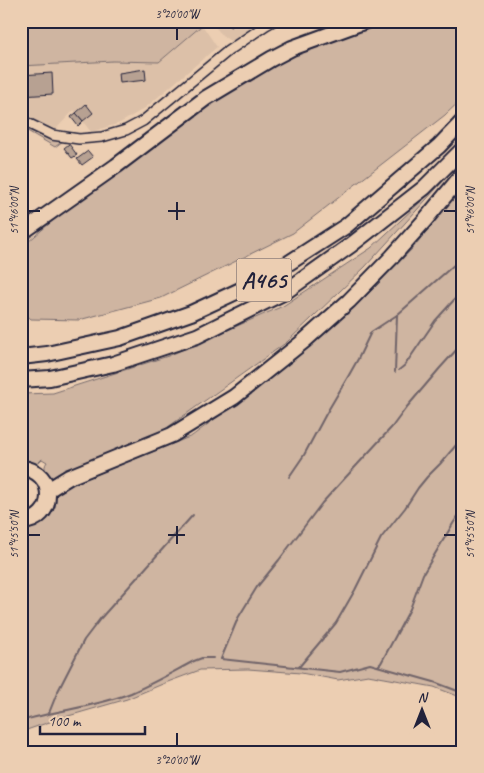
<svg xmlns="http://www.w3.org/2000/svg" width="484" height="773" viewBox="0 0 484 773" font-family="Caveat,sans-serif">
<rect width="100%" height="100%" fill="#ecceb2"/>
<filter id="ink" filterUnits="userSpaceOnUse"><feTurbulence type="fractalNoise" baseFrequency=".02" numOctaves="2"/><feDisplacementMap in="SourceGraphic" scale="10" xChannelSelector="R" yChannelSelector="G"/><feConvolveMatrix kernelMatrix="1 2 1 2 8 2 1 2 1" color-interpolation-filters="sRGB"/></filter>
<g filter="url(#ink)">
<g fill="#dcc0a8">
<path d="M28 21H103L88 25 28 23Z"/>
<path d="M210 21H263L232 42 223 36Z"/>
<path d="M202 25 217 47 145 108 120 123 91 132 74 110 56 129 41 123 21 114V66L113 61 159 62Z"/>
</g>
<g fill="#cfb5a1" stroke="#786c6e">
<path d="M21 21H28V23L88 25 103 21H207L159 62 113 61 21 66Z"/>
<path d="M381 21H463V98L445 115 293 233 161 298 79 320 31 319 21 310V248L50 223 127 161 210 102 289 56 350 31Z"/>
<path d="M24 129C36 128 51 137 63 141L55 147Z"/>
<path d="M446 178 365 267 287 342 161 432 51 481C47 475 42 468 47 462L42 459 38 463 34 464 21 460V394L53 393 168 356 283 306 371 248Z"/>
<path d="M463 185V698L434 687 368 675 338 680 301 673 248 669 200 670 165 683 127 699 58 719 21 732V535L42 519 57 491 65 486 80 481 192 436 251 392 360 302 413 248Z"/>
</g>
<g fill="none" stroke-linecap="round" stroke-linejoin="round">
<g stroke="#706469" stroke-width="2">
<path d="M399 370 405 365 435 321 463 290"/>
<path d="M395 372 397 315"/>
<path d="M289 477 304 455 326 414 349 375 358 359 371 332 397 315 463 257"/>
<path d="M221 659 238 618 257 587 279 560 322 503 392 427 406 408 440 368 459 347"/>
<path d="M221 659 340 672 370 664 434 682 463 693"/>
<path d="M378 666 381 663 410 609 423 574 454 522 463 509"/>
<path d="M299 667 336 623 355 590 381 538 405 508 418 488 427 477 440 464 463 437"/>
<path d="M49 713 57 693 84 640 100 619 193 515"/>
<path d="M21 721C57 710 96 707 131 693 152 684 173 672 194 661L202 658H213"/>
</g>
</g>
<g fill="#b7a192" stroke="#22223b">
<path d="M226 21H241L230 27Z"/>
<path d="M145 69 146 80 120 83 119 73Z"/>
<path d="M52 73 53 94 21 96V75Z"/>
<path d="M86 104 93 113 83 121 76 113Z"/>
<path d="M76 113 83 121 78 126 71 117Z"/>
<path d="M69 144 77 155 72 158 64 148Z"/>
<path d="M88 151 93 157 82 165 77 159Z"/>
</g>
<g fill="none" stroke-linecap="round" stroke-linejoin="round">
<defs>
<path id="minor" d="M21 120 52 135 79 139 102 137 126 130 143 121 228 51 266 25 273 21"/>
<g id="highway">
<path d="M21 233 116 166 206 98 271 59 292 48 366 21"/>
<path d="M21 357 47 354 120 338 191 313 264 279 346 226 439 146 463 121"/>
<path d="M21 380 50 378 113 364 197 336 285 292 351 245 424 188 463 149"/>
<path d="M21 468C57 470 57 521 21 522"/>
<path d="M48 490 69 477 172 435 234 397 304 341 349 301 392 257 425 220 463 174"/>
</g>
</defs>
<use href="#minor" stroke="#22223b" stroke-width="12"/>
<use href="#highway" stroke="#22223b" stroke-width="18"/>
<use href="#minor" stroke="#ecceb2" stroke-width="9"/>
<use href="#highway" stroke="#ecceb2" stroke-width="14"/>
</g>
</g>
<path fill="none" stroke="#22223b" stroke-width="2" d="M177 28V40M177 202V220M28 211H40M168 211H185M444 211H456M177 526V544M28 535H40M168 535H185M444 535H456M177 733V746"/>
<g text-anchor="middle" stroke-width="4" stroke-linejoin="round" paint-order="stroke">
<rect fill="#ecceb2" stroke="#5f565f" stroke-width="1" x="236.5" y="258.5" width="55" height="43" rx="4"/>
<g font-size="24" font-weight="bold" fill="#22223b">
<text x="264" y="288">A465</text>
</g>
</g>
<rect width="484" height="773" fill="none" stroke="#ecceb2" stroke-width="55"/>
<g transform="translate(422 710)" stroke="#ecceb2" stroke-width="4" paint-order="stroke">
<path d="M0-4L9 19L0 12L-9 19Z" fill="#22223b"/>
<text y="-8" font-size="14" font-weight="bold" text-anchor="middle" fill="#22223b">N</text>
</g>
<path d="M40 726v8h105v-8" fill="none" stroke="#22223b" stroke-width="2.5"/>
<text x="48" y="726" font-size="15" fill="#22223b" stroke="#ecceb2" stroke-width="4" paint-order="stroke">100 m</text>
<rect x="28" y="28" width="428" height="718" fill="none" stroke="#22223b" stroke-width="2"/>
<g font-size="12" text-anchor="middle" fill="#22223b">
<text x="177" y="18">3°20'00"W</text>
<text transform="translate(14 211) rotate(-90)" y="4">51°46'00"N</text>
<text transform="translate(470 211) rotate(-90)" y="4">51°46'00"N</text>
<text transform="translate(14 535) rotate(-90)" y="4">51°45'50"N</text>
<text transform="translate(470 535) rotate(-90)" y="4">51°45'50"N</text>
<text x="177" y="764">3°20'00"W</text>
</g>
</svg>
